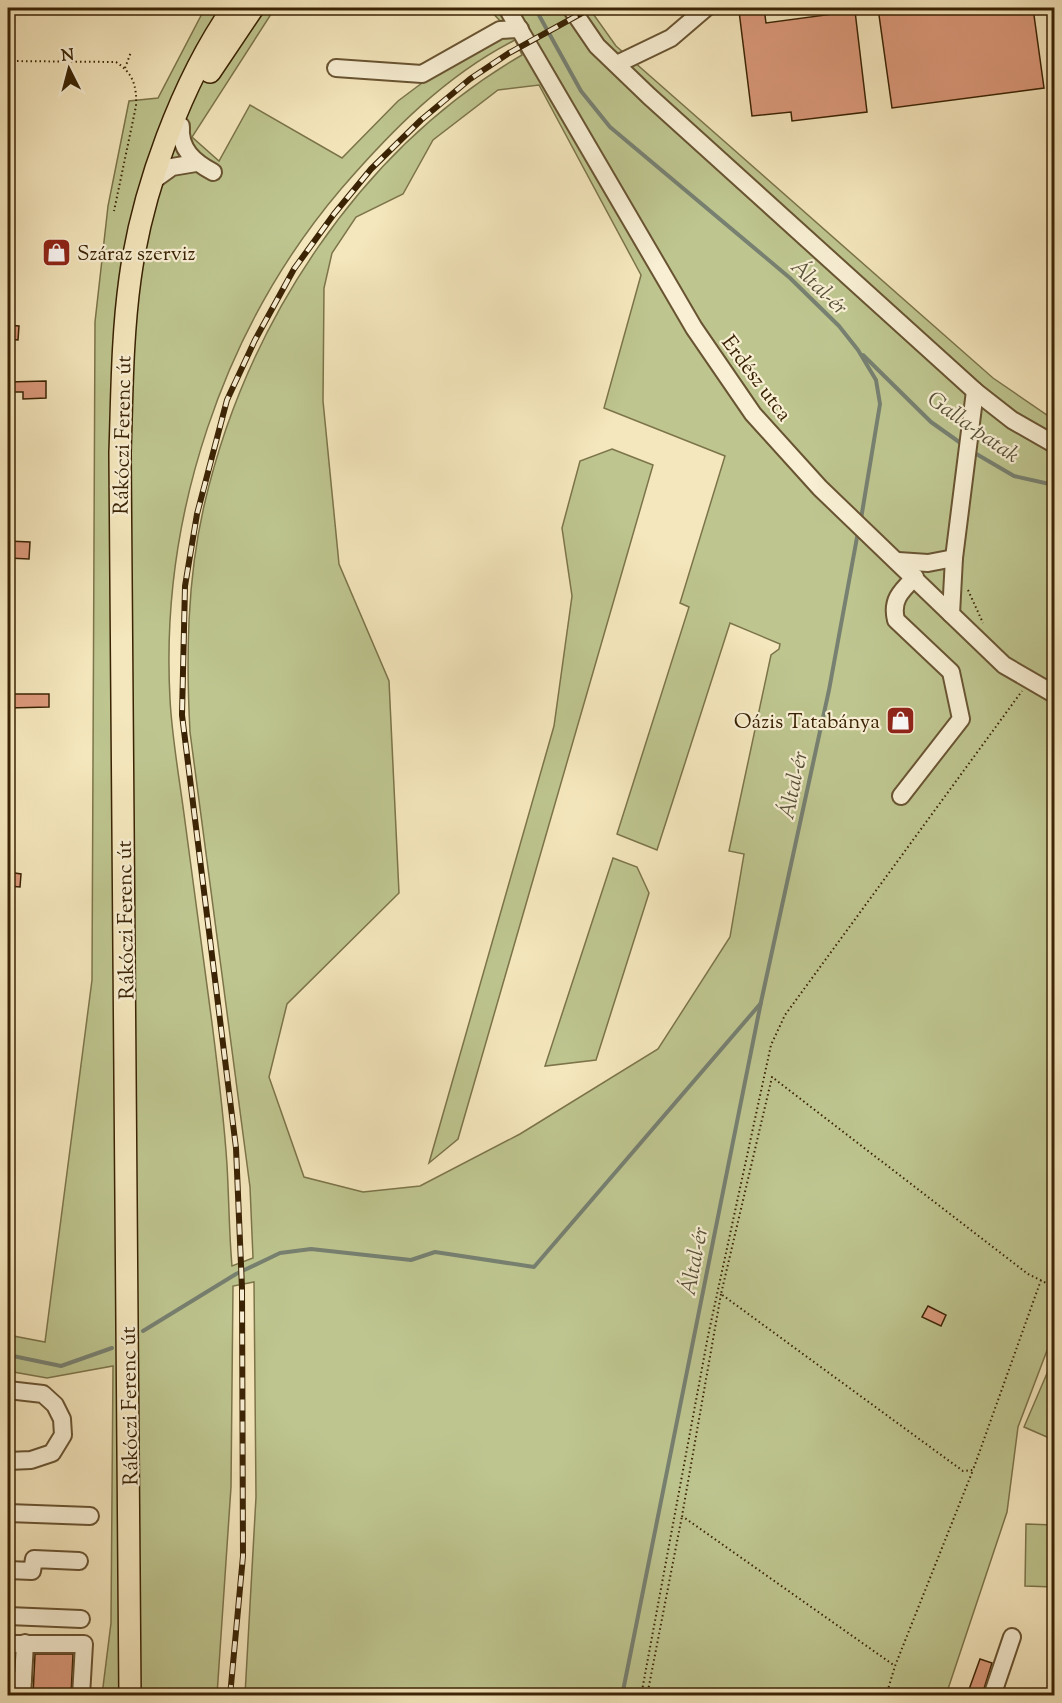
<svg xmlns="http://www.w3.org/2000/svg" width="1062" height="1703" viewBox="0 0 1062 1703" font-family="'Sorts Mill Goudy',serif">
<rect width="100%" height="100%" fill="#f5e7bd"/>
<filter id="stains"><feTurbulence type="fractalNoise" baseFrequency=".00333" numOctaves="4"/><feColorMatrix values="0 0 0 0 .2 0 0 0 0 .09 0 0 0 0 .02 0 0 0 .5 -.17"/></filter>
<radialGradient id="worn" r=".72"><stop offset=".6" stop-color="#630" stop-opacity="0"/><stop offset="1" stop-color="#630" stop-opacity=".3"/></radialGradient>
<g fill="#bec58f" stroke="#7c744a" stroke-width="1.5" fill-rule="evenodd">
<path d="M205 8H275L192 137 219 161 250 105 342 158 398 101 502 23 488 8H589L616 46 993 378 1054 420V1332L1018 1427 1007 1512 946 1695H245L256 1497 254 1282 233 1286 231 1487 217 1695H102L111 1623 113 1366 47 1378 8 1371V1335L45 1342 92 980 95 322 108 206 129 101 158 98ZM515 40 522 55C359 150 246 324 204 506 187 580 186 657 190 732L250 1187 253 1258 232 1266C229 1233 229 1198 227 1165 224 1117 218 1070 212 1023 203 953 193 884 184 814 179 776 172 738 170 699 160 517 223 328 341 189 391 131 446 75 515 40ZM539 85 641 275 604 408 725 456 680 603 689 607 617 834 657 850 730 623 780 644 779 649 771 655 729 851 744 854 730 937 658 1049 520 1134 420 1186 363 1192 304 1177 269 1077 287 1004 399 893 389 681 339 564 323 401 324 288 332 253 356 217 403 194 433 140 498 90Z"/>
<path d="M612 449 653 465 458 1139 429 1163 554 726 572 596 562 528 580 461Z"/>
<path d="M613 858 637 867 649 893 596 1060 545 1066Z"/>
<path d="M1054 1357V1440L1024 1427Z"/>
<path d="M1026 1524 1054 1525V1587L1025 1586Z"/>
</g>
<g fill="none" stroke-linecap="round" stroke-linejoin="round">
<g stroke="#778071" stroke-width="4">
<path d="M535 8 581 91 610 127 790 278 839 326 858 350 876 380 880 404 861 519"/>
<path d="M863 355 931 422 962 444"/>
<path d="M973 452 1014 476 1054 485"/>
<path d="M143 1331 236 1274 280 1253 311 1249 411 1260 435 1252 534 1267 761 1003"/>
<path d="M8 1355 61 1366 112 1348"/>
<path d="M622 1696 761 1002 829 690 858 532"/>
</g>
</g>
<g fill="#dc9a7c" stroke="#3a2304" stroke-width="1.5">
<path d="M764 8 766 23 855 11 867 112 792 121 791 112 752 116 739 11Z"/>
<path d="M878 8H1033L1044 88 892 108Z"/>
<path d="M8 325 19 326 18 340 8 339Z"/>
<path d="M46 381V398L23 399V392H8V382Z"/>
<path d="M8 541 30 542 29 559 8 558Z"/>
<path d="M8 694H49V707L8 708Z"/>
<path d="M8 872 21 874 20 887 8 886Z"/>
<path d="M928 1306 946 1315 941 1326 922 1317Z"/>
<path d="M35 1654H73L71 1695H33Z"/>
<path d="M980 1659 992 1663 982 1695H967Z"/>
</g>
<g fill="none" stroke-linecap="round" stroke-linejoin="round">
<defs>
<g id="minor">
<path d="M507 8 694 328 753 414 820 488 1004 665 1054 694"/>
<path d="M571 8 597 46 649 96 975 391 1012 420 1054 444"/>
<path d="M617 64 671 38 706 8"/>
<path d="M336 68 422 74 500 30 520 29"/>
<path d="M181 126C179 149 194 162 213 172"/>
<path d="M154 180 172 167 196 163"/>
<path d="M898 561 928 563 954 558"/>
<path d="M951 614 954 558 975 391"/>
<path d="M901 796 961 719 951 672 896 620C891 600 901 591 915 577"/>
<path d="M8 1390 43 1394 55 1405 62 1419 63 1435 52 1453 31 1460 8 1461"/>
<path d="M8 1513 90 1516"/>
<path d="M8 1570 32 1571 34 1559 79 1561"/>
<path d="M8 1616 81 1619"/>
<path d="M8 1644H84L81 1696"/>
<path d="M8 1681 23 1680"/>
<path d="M22 1696 25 1643"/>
<path d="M992 1696 1012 1637"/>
</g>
<g id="major">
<path d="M210 72 253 8"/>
<path d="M130 1696 120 453C122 395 122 337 130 279 142 190 182 81 233 8"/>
</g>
</defs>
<use href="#minor" stroke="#695432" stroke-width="20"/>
<use href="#major" stroke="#3a2304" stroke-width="24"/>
<g stroke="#3a2304" stroke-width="2" stroke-dasharray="1.5 3" stroke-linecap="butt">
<path d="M8 61 116 62C133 73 137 86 136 106L114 211"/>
<path d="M125 68 131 52"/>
<path d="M968 590 983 623"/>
<path d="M1041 1280 973 1470 963 1471 721 1294 772 1077 1028 1274 1054 1287"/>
<path d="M721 1294 682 1516 895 1666 973 1470"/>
<path d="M641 1696 708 1336 771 1045 785 1015 1022 691"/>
<path d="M647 1696 682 1516"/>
<path d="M886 1696 895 1666"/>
</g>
<use href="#minor" stroke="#f8efd4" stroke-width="16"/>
<use href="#major" stroke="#f5e7bd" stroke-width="21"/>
<defs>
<path id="rail" d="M230 1696 243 1556 242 1288 236 1148 182 715 185 586 197 514 227 400 255 340 294 269 334 214 371 169 421 120 470 79 509 53 591 8"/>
</defs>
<use href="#rail" stroke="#3a2304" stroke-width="6"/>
<use href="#rail" stroke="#f8efd4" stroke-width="4" stroke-dasharray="11" stroke-linecap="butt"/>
</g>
<defs>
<symbol id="shop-square" viewBox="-11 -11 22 22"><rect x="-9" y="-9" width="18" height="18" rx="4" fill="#8f2418" stroke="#f8efd4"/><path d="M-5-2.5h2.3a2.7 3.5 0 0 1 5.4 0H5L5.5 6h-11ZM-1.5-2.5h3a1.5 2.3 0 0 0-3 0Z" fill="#fff"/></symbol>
</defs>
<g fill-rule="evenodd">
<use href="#shop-square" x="40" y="236" width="33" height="33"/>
<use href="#shop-square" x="884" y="704" width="33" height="33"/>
</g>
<g text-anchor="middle" stroke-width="4.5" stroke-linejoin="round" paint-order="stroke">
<g font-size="21" fill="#3a2304" stroke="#f8efd4" text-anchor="start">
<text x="77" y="260">Száraz szerviz</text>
<text x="880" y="728" text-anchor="end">Oázis Tatabánya</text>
</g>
<g font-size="21" fill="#3a2304" stroke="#f8efd4">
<text transform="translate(757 378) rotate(53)" y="7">Erdész utca</text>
<text transform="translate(122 435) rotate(-89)" y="7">Rákóczi Ferenc út</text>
<text transform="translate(125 920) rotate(-91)" y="7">Rákóczi Ferenc út</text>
<text transform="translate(129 1406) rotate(-91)" y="7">Rákóczi Ferenc út</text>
</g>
<g font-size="22" font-style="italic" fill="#58523a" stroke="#f8efd4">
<text transform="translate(820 286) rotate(44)" y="8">Által-ér</text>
<text transform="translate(974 426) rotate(35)" y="8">Galla-patak</text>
<text transform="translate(792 785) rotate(-78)" y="8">Által-ér</text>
<text transform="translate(693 1261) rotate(-79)" y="8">Által-ér</text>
</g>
</g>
<rect width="1062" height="1703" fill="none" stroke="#f5e7bd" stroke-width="30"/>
<rect x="9" y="9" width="1044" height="1685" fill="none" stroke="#3a2304" stroke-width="3"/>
<rect x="15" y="15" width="1032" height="1673" fill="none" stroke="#3a2304" stroke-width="1.5"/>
<g transform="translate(69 69) rotate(354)" stroke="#f8efd4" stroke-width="4.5" paint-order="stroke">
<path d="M0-4.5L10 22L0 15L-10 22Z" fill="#3a2304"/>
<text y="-9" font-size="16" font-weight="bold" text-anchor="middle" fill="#3a2304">N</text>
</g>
<rect width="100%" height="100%" filter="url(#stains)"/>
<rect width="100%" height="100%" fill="url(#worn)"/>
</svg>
